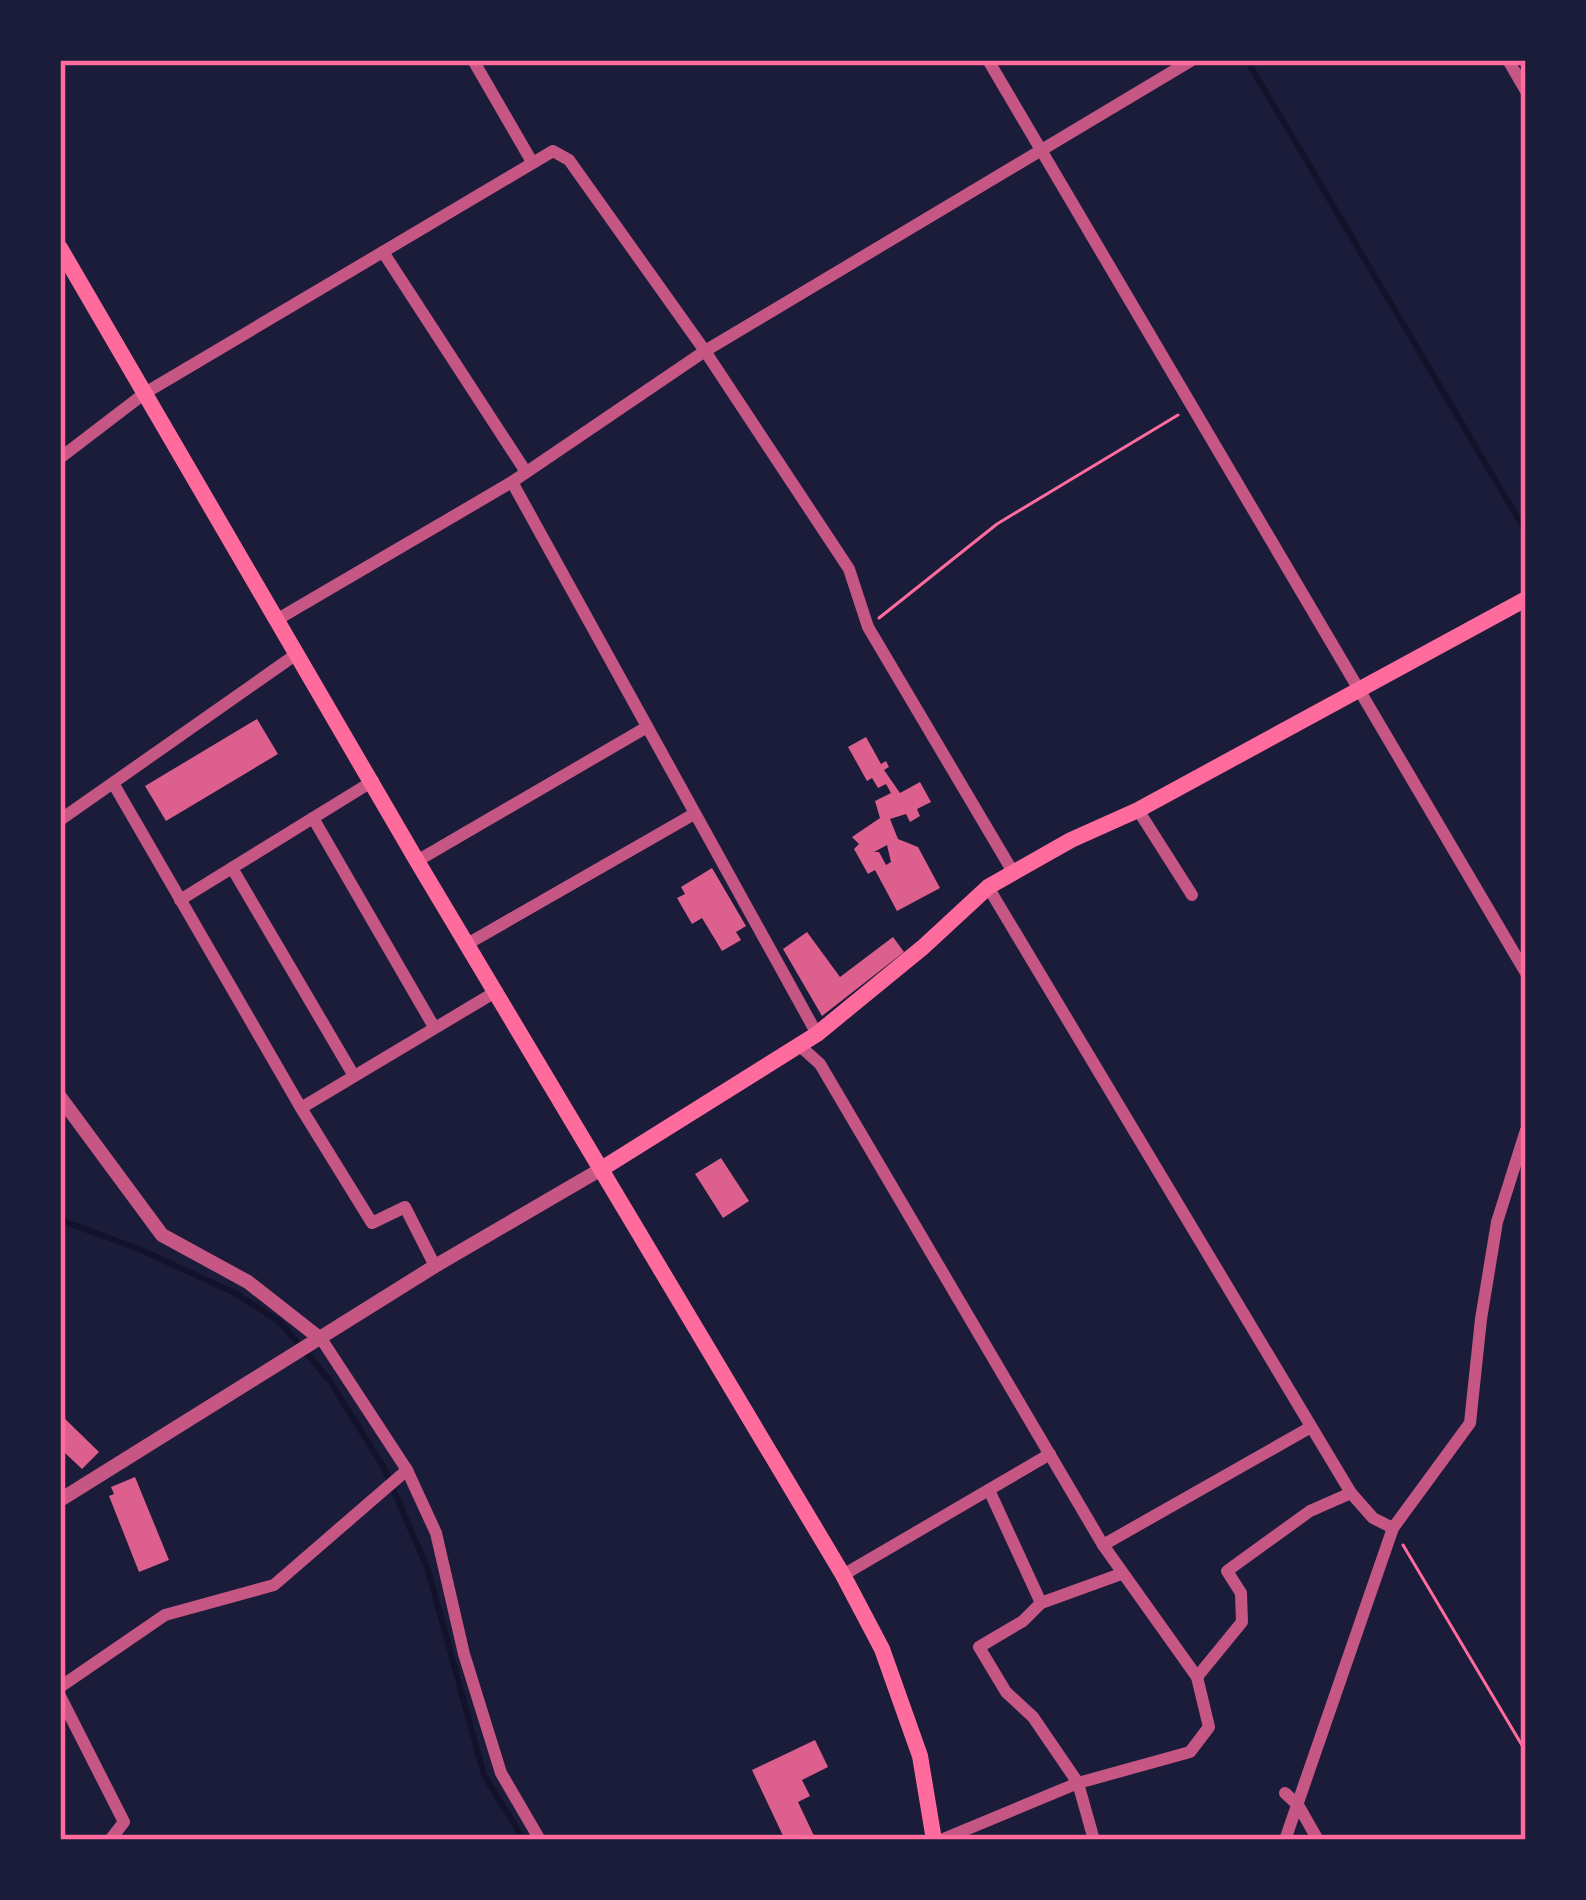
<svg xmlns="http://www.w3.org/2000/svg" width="1586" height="1900" viewBox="0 0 1586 1900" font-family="'Fira Sans Condensed',sans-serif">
<rect width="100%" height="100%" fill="#1b1b3a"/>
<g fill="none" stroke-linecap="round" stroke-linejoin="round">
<g stroke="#12122b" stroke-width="6">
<path d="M1247 60 1526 532"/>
<path d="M60 1220 139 1249 235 1293 280 1322 330 1381 384 1468 428 1570 484 1775 524 1840"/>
</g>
</g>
<g fill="#dd5f8e" fill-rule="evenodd">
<path d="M257 719 278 754 166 821 145 786Z"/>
<path d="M866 737 881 764 886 761 889 767 884 770 900 793 920 782 931 802 917 809 920 816 910 822 906 814 890 819 898 839 918 847 940 888 897 911 875 870 868 874 854 849 859 844 852 837 880 818 875 801 891 793 886 784 878 788 872 778 867 781 848 747ZM887 845 891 862 886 865 879 852H874Z"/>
<path d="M712 868 746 926 736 932 741 940 722 951 702 918 692 924 677 898 685 894 681 887Z"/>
<path d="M807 932 840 977 893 937 904 952 822 1016 783 949Z"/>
<path d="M721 1158 749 1201 723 1218 695 1174Z"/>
<path d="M60 1414 99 1452 82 1469 65 1453 60 1459Z"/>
<path d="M135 1477 169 1560 139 1572 109 1496 114 1494 111 1487Z"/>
<path d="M815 1740 828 1767 802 1780 810 1796 798 1802 816 1840H785L752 1770Z"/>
</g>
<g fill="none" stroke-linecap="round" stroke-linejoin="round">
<g stroke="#ff6b9d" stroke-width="3">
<path d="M879 618 997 524 1178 415"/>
<path d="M1403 1545 1526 1752"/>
</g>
<g stroke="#c65784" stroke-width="12">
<path d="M473 60 532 162"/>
<path d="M988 60 1526 973"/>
<path d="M1508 60 1526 91"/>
<path d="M383 252 526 472"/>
<path d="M60 458 145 393 553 151 569 160 705 351 849 569 868 627 1013 872"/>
<path d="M512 482 817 1034"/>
<path d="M278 619 512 482 705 351 1192 60"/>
<path d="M113 783 301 1108 497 991"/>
<path d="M1138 810 1192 895"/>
<path d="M313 818 434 1027"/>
<path d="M60 820 298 653"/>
<path d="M417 861 647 727"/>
<path d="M232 868 354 1076"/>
<path d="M988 887 1351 1493 1373 1518 1393 1528"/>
<path d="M180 900 373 781"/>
<path d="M469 943 694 814"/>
<path d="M800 1046 820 1064 1103 1545 1197 1677 1209 1727 1190 1752 1078 1783 941 1840"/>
<path d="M301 1108 372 1223 405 1207 435 1266"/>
<path d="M322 1340 407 1470 436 1533 464 1654 501 1773 540 1840"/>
<path d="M989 1490 1041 1603"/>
<path d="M1103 1545 1311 1427"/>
<path d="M843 1575 1050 1454"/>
<path d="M1197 1677 1242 1622 1241 1593 1227 1571 1310 1511 1351 1493"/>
<path d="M60 1687 165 1615 274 1585 407 1470"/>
<path d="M60 1696 124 1822 110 1840"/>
<path d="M1285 1793 1298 1805 1318 1840"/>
<path d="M1094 1840 1078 1783 1033 1717 1006 1692 979 1647 1023 1621 1041 1603 1121 1574"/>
<path d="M1285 1840 1393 1528 1470 1423 1481 1319 1497 1222 1526 1130"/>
</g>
<g stroke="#c65784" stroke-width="14">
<path d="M60 1097 162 1235 248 1282 322 1340"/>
<path d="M60 1500 435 1266 603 1168"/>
</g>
<g stroke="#ff6b9d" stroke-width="16">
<path d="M60 248 417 861 843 1575 882 1649 920 1756 934 1840"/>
<path d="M603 1168 817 1034 922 948 988 887 1071 840 1138 810 1526 599"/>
</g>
</g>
<rect width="1586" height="1900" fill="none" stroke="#1b1b3a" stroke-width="126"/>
<rect x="63" y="63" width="1460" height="1774" fill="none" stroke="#ff6b9d" stroke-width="4.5"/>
</svg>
